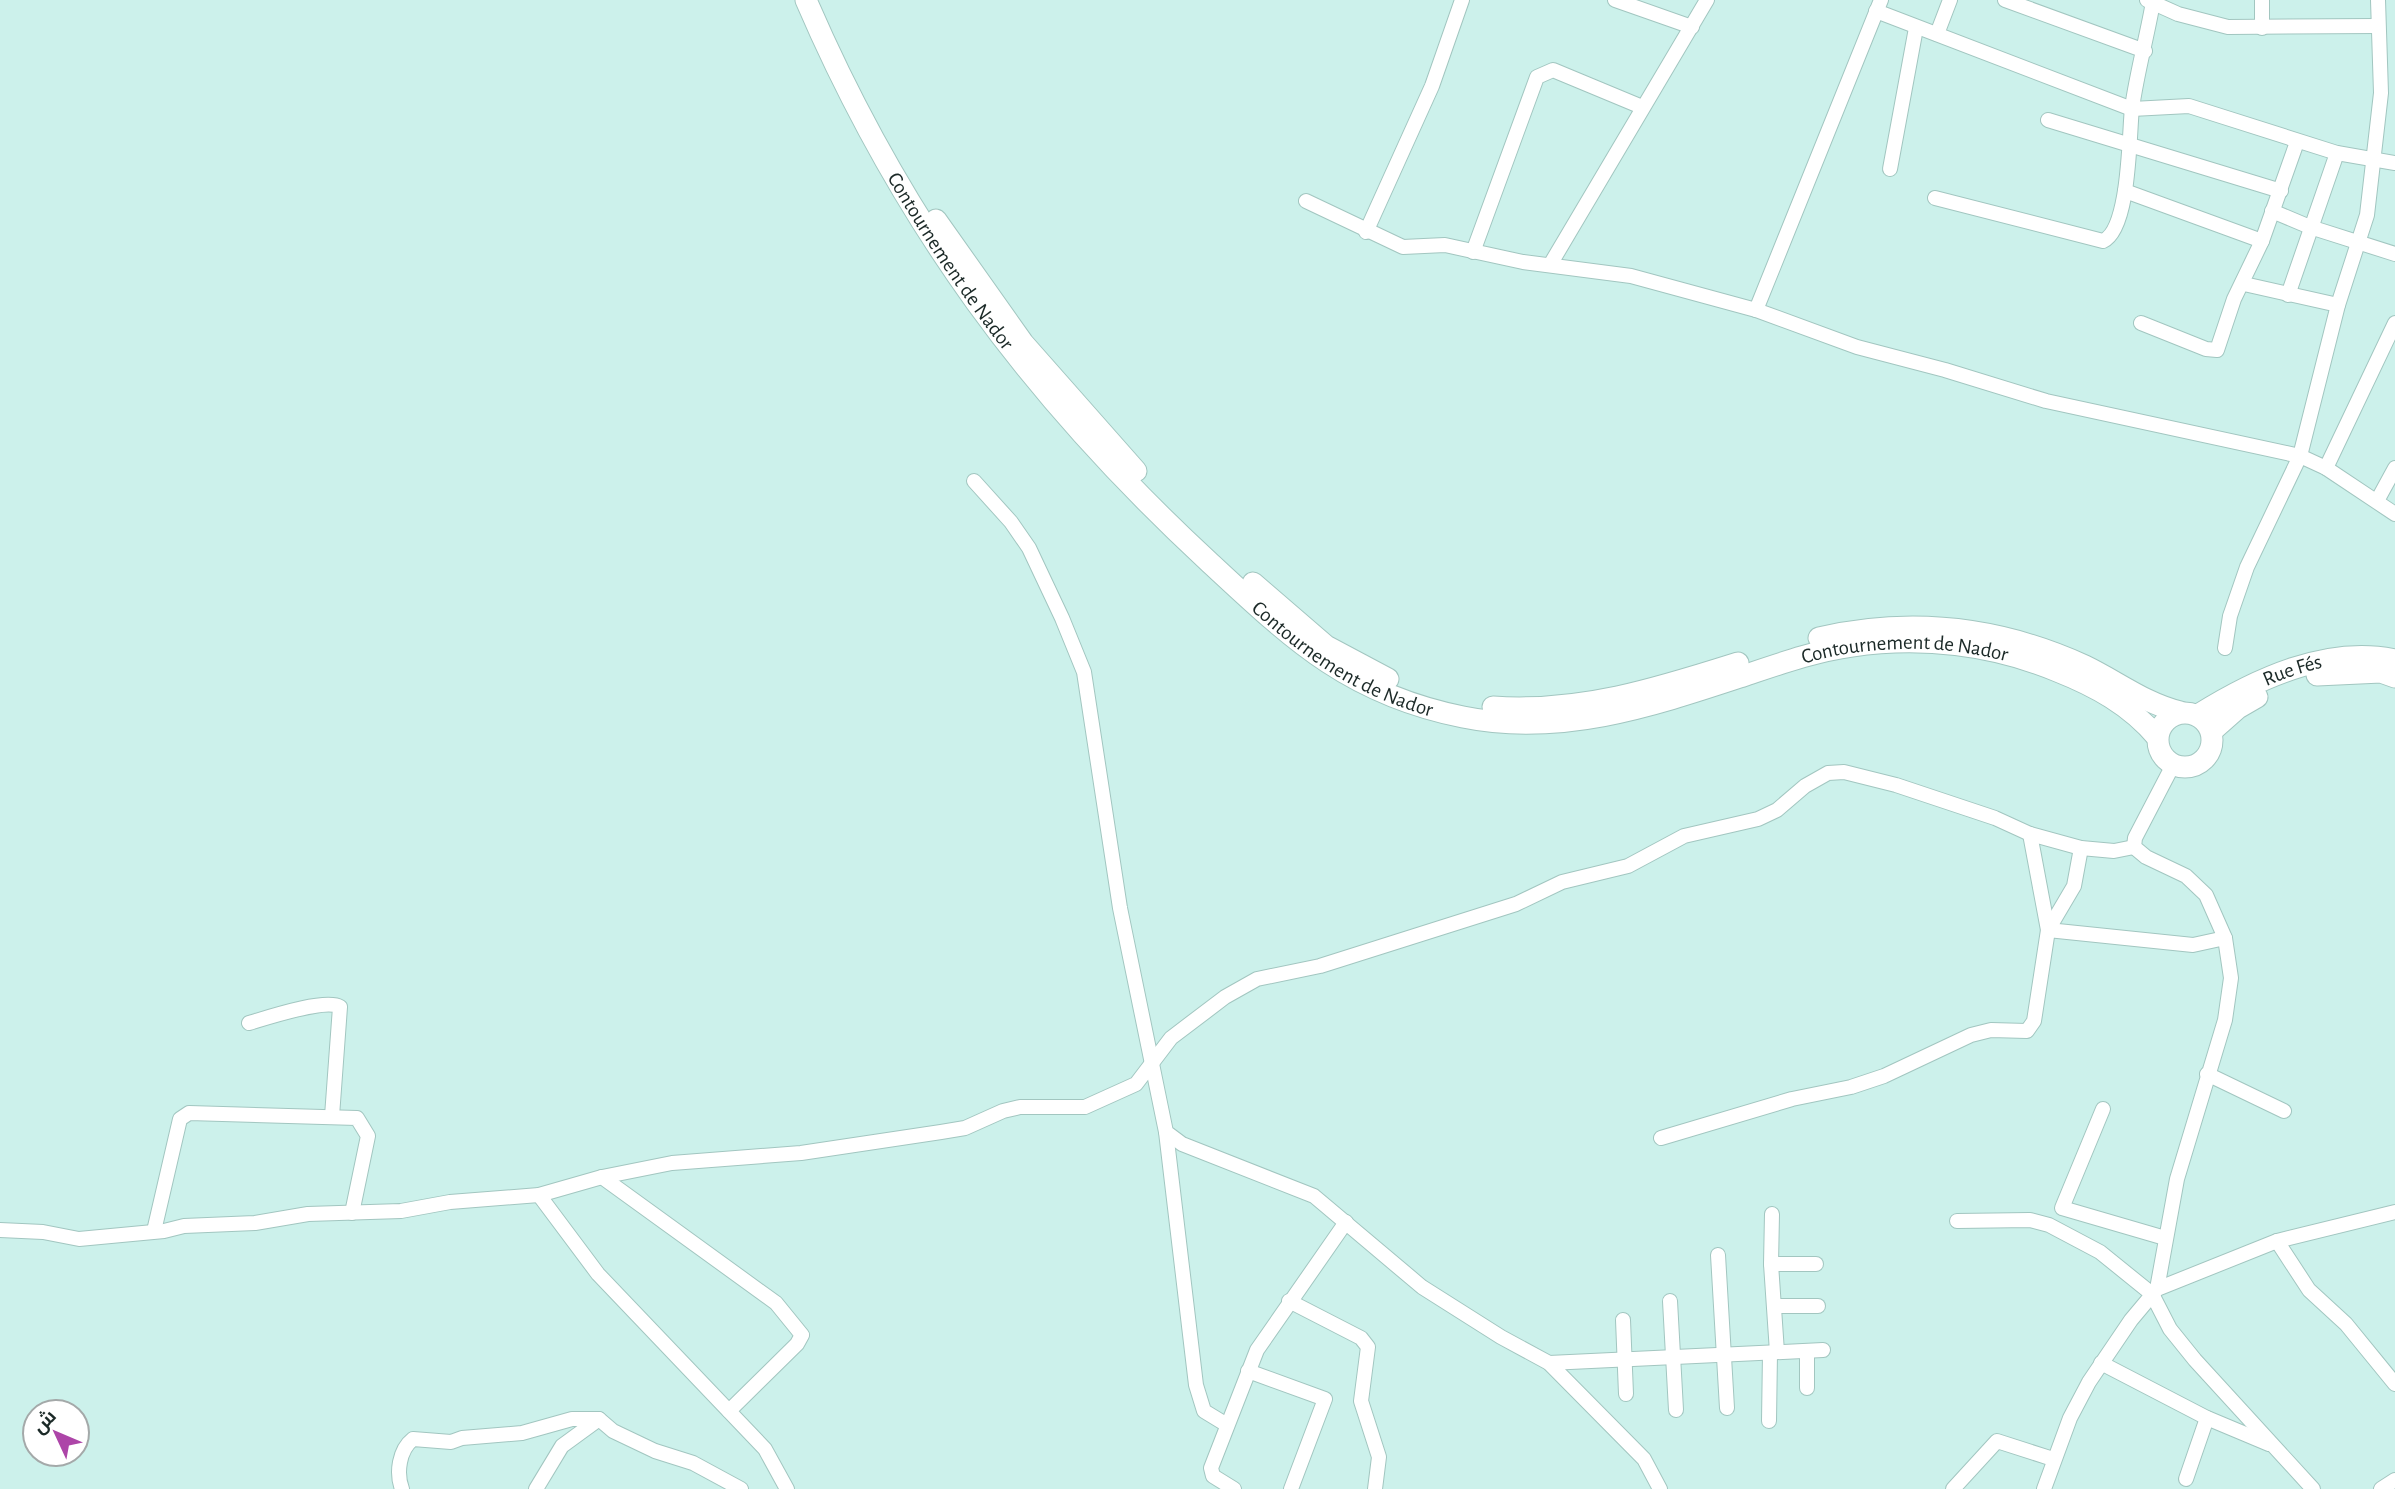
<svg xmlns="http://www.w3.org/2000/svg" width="2395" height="1489" viewBox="0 0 2395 1489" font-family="'Alegreya Sans',Cairo,sans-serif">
<rect width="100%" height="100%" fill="#ccf1eb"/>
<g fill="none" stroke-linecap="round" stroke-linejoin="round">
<defs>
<g id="minor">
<path d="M1615 0 1692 27"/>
<path d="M2005 0 2145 51"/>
<path d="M2147 0 2178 14 2228 27 2377 26"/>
<path d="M1876 11 2132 109 2189 106 2337 153 2395 163"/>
<path d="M2262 28V0"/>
<path d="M1937 34 1950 0"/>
<path d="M2048 120 2281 191"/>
<path d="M1890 169 1916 28"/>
<path d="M2125 191 2262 241"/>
<path d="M1935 198 2103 241C2130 229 2129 134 2132 108 2137 72 2147 37 2153 2"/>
<path d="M1306 201 1403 247 1445 245 1523 262 1631 276 1756 310 1857 347 1945 370 2046 401 2300 456 2326 468 2395 514"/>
<path d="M2272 211 2310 227 2395 254"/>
<path d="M1366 232 1432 86 1462 0"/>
<path d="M1473 252 1537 77 1553 70 1642 107"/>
<path d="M1550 265 1707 0"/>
<path d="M2244 284 2338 305"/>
<path d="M2288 295 2337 153"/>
<path d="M1756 310 1881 0"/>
<path d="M2141 323 2206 349 2217 350 2234 299 2262 241 2297 142"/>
<path d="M2326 468 2395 323"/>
<path d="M974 481 1011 522 1029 548 1062 618 1084 672 1120 908 1166 1132 1182 1144 1314 1196 1422 1287 1501 1337 1549 1363 1644 1459 1660 1489"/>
<path d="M2377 501 2395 468"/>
<path d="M2225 648 2230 616 2247 567 2300 456 2338 305 2367 215 2381 93 2378 0"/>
<path d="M2030 834 2048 930 2193 945 2225 938"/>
<path d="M249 1023C266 1018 326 998 340 1007L332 1116"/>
<path d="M2207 1074 2284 1111"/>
<path d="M2103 1109 2062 1208 2165 1238"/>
<path d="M1166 1132 1196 1385 1204 1411 1227 1425"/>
<path d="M1661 1138 1792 1099 1851 1087 1884 1076 1971 1035 1991 1030 2027 1031 2034 1021 2048 930 2074 886 2081 848"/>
<path d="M602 1177 776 1303 802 1335 797 1344 729 1411"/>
<path d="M539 1195 598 1274 765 1449 787 1489"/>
<path d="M1772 1214 1771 1264 1777 1352"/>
<path d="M1957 1221 2030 1220 2049 1225 2100 1252 2152 1294 2170 1329 2195 1360 2313 1489"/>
<path d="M0 1230 43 1232 79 1239 164 1231 184 1226 255 1223 308 1214 401 1211 450 1202 539 1195 602 1177 672 1163 801 1153 941 1132 965 1128 1003 1111 1020 1107H1085L1136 1084 1171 1038 1225 997 1257 979 1320 966 1516 904 1562 882 1628 866 1684 836 1758 819 1777 810 1805 786 1828 773 1844 772 1896 785 1995 818 2030 834 2081 848 2114 851 2134 847"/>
<path d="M154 1231 180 1119 189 1113 357 1118 368 1136 352 1213"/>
<path d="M2277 1241 2309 1290 2346 1324 2395 1384"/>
<path d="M1718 1255 1727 1408"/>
<path d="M1771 1264H1816"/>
<path d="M2157 1289 2177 1179 2225 1020 2231 978 2225 938 2206 895 2186 876 2146 857 2134 847 2135 838 2173 765"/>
<path d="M1289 1301 1361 1338 1368 1347 1361 1401 1379 1457 1375 1489"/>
<path d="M1670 1301 1676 1410"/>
<path d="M1774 1306H1818"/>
<path d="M1623 1320 1626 1394"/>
<path d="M1549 1363 1823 1350"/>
<path d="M2101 1363 2207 1418 2269 1444"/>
<path d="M1248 1371 1325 1399 1291 1489"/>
<path d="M1807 1388V1351"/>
<path d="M1769 1421 1770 1353"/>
<path d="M2186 1479 2207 1418"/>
<path d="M402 1489C396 1473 399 1450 413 1439L451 1442 462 1438 522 1433 572 1419H599L613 1431 655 1451 693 1463 741 1489"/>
<path d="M536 1489 562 1446 599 1419"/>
<path d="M1234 1489 1213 1476 1211 1468 1257 1350 1346 1222"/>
<path d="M1953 1489 1997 1441 2053 1459"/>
<path d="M2044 1489 2070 1418 2089 1382 2131 1320 2157 1289 2277 1241 2395 1212"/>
<path d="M2381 1489 2395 1480"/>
</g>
<g id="highway">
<path id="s1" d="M806 0C902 223 1030 396 1208 561 1290 637 1347 694 1463 717 1560 737 1652 706 1743 676 1779 664 1815 651 1852 646 1921 636 1992 644 2057 671 2095 686 2130 705 2157 737"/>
<path d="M936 220 1023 343 1136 471"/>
<path d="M1253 583 1326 646 1388 679"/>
<path d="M1819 638C1910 617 2000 627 2085 666 2118 682 2144 703 2180 712"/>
<path d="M2317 675 2381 672 2395 677"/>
<path d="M1493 707C1580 713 1656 689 1738 663"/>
<circle cx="2185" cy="740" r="27"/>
<path id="s2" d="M2198 715C2254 680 2327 645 2395 660"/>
<path d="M2212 731 2238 708 2257 697"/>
</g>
</defs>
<use href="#minor" stroke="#a2c6c0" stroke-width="16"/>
<use href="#highway" stroke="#a2c6c0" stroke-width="23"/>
<use href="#minor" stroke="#fff" stroke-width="14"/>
<use href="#highway" stroke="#fff" stroke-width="21"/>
</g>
<g text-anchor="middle" stroke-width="7" stroke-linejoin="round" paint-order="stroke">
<g font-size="21" fill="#1b2927" stroke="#fff">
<text dy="7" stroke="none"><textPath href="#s1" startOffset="299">Contournement de Nador</textPath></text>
<text dy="7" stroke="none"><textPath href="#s1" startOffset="864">Contournement de Nador</textPath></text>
<text dy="7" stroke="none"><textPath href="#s1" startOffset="1452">Contournement de Nador</textPath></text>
<text dy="7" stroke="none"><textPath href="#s2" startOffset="105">Rue Fés</textPath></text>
</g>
</g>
<g transform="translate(56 1433) rotate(314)"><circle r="33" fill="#ffffff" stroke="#a4a9a9" stroke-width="2"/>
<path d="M0-5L12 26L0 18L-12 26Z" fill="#ad45a8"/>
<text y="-10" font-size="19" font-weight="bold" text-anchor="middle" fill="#1b2927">ش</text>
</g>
</svg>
